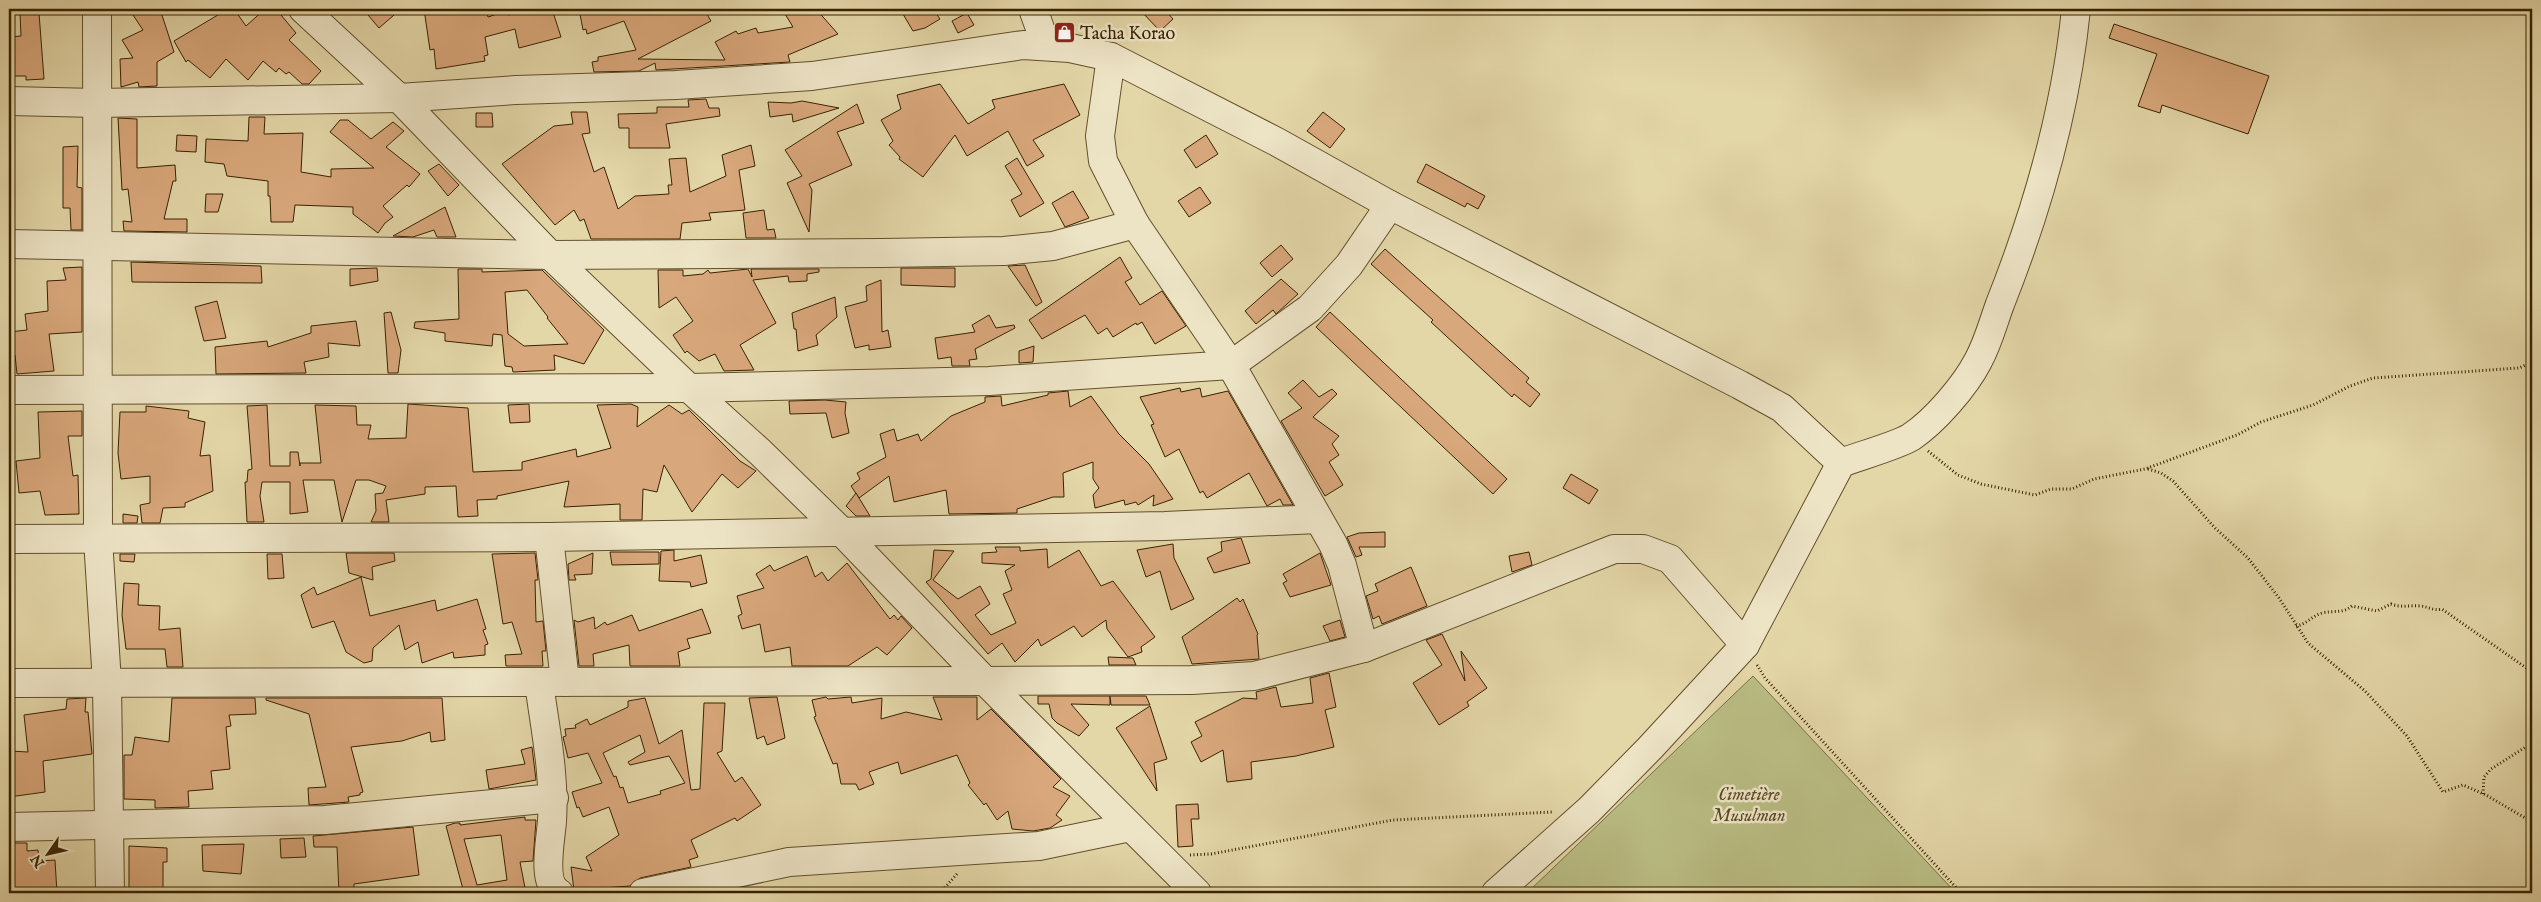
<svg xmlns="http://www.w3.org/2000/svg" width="2541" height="902" viewBox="0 0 2541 902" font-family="'IM FELL English',serif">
<rect width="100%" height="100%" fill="#e3d6a7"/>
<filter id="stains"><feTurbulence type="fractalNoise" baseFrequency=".004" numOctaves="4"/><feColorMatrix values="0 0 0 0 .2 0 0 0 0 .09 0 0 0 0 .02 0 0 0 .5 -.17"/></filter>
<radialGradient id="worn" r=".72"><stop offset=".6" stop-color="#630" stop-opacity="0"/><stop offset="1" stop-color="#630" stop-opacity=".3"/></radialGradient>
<path fill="#b9bc83" stroke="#786f42" d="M1753 676 1956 893H1527Z"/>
<g fill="#d8a77b" stroke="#382201" fill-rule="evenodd">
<path d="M129 9H160L174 52 157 62V86L139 87 138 82 121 87 120 59 133 58 122 40 143 30Z"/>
<path d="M228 9H234L246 26 265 9H276L296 33 289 40 321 71 309 84H302L289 72 286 74 279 68 276 72 263 61 248 80 226 59 210 78 188 60 186 62 174 41Z"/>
<path d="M363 9H401L379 28Z"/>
<path d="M424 9H486L488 17 506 11 508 15 532 9H552L561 37 519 48 515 29 485 37 488 55 484 56 485 61 436 69 434 49 430 50Z"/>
<path d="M579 9H704L711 21 638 59 725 60 715 42 736 31 738 34 756 28 758 33 793 27 782 9H816L838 34 788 55 790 62 656 70 655 63 639 71 594 72 592 62 598 61V57L636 50 624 21 587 34 586 29 583 30Z"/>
<path d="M900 9H933L940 19 925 28 913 31Z"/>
<path d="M1139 9H1164L1173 19 1160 31Z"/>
<path d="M20 13H39L44 79 26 80V76H9V37L21 36Z"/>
<path d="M967 13 974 25 958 33 952 21Z"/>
<path d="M2114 24 2269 76 2248 134 2162 105 2160 113 2138 106 2157 54 2109 38Z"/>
<path d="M940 84 968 124 995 108 992 100 1064 84 1080 115 1033 140 1044 156 1027 166 1008 131 967 156 955 135 923 177 899 159 900 157 889 145 893 141 881 120 901 109 897 95Z"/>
<path d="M706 99 709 108H719L720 116 666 124 670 148H629V128H619L618 114 657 113V107H689L688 100Z"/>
<path d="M802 101 839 108 793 122 792 114 770 117 768 102 791 103Z"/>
<path d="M857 104 864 123 837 132 852 165 809 184 812 190 809 232 787 183 802 176 785 150Z"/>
<path d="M571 112H587L590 133 582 134 594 172 604 167 618 209 635 196 669 194 668 185H672L669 159 686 158 690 192 726 176 722 155 751 145 755 166 739 170 745 210 709 213 711 220 682 223 680 239H591L584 219 580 221 574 210 555 225 502 164 554 126 573 124Z"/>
<path d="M1323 112 1345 129 1330 148 1307 131Z"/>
<path d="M476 113H492L493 127H476Z"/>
<path d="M249 117H265L264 134 303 133 301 172 331 177V169L374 168 330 132 340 120H348L371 139 393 122 404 131 386 147 420 174 409 187 407 185 383 206 393 217 385 223 378 233 353 214V207L295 205 293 222H271L270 196H268V181L227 176 224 164 205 162 206 139 248 141Z"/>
<path d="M118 118 137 119V168L175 165 176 181H173L164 219H187V232L124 231 123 221 132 222 128 189 122 190Z"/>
<path d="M177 135 197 136 196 152 176 151Z"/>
<path d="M1206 135 1218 154 1196 168 1184 150Z"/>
<path d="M78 146 77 187 82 188V230H71L70 208H63V147Z"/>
<path d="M1017 158 1044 203 1020 217 1011 200 1022 194 1005 166Z"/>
<path d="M439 164 459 185 448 196 428 171Z"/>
<path d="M1426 164 1485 196 1478 209 1467 203 1465 207 1417 182Z"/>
<path d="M1200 187 1211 203 1189 217 1178 201Z"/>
<path d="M1073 191 1089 218 1065 227 1052 203Z"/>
<path d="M206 194H223L218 212H205Z"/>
<path d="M445 207 456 237H437L434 230 413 237 393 236Z"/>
<path d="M764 210 767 230 774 229 776 238H746L743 213Z"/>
<path d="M1281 245 1293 259 1272 277 1260 263Z"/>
<path d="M1385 249 1529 378 1526 382 1540 394 1530 407 1514 394 1512 397 1431 322 1433 320 1371 264Z"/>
<path d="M1120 257 1132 278 1125 282 1140 305 1162 291 1186 326 1155 344 1142 322 1137 325 1136 323 1113 337 1107 328 1098 334 1085 315 1042 339 1029 320Z"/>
<path d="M131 262 261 266 262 283 132 282Z"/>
<path d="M1025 265 1042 302 1036 306 1008 266Z"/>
<path d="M82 267V332L49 334 54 371 17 374 15 355 9 356V332L27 330 25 314 48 311 47 281 66 280 63 268Z"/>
<path d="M377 268 378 281 350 286V269Z"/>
<path d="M901 268H955V287L901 285Z"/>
<path d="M458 269H482V272L542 270 604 330 584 364 554 355 555 370 513 372 512 367 505 366 502 335 493 334 492 346 445 341V333L414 328 415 322 459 319ZM527 290 548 317 547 318 568 344 524 346 508 334 505 292Z"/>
<path d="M748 269 752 277 751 269H819V272L807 274V281L789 282 788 276 753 280 776 323 740 345 754 370 724 371 715 354 699 361 687 351 685 353 673 335 693 321 676 297 659 308 658 270H683V276L703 274 708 270 710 273Z"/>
<path d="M1281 279 1298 294 1276 314 1273 310 1256 324 1245 311Z"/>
<path d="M881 280 882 332 888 330 891 347 869 350V345L855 348 845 307 867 301 866 286Z"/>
<path d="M835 297 837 317 816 335 818 345 798 351 796 329H794L792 313Z"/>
<path d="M217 301 226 338 204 341 195 307Z"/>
<path d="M391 312 401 350 398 373H388L384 313Z"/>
<path d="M1330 312 1507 479 1493 494 1316 327Z"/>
<path d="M989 315 996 328 1014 325 1015 328 975 349 977 359 969 360 970 366H952L951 357 938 359 935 338 975 332 972 325Z"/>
<path d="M356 321 360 346 328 343 329 357 304 362 306 373 216 374 215 347 267 341 268 347 311 333V326Z"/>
<path d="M1034 346 1033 362 1019 363V351Z"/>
<path d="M1303 380 1319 397 1332 389 1337 394 1313 417 1339 436 1332 444 1339 455 1329 462 1343 485 1325 496 1281 421 1302 408 1288 393Z"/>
<path d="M1180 388 1181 392 1200 388 1202 397 1228 391 1293 505H1283L1280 499 1267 506 1249 473 1207 498 1203 491 1200 493 1179 449 1165 457 1151 425 1154 424 1140 397Z"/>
<path d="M1068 391 1070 407 1091 396 1119 434 1149 464 1173 499 1153 506 1154 495 1138 505 1136 502 1125 505 1124 500 1095 508 1093 495 1099 488 1093 479V462L1063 473 1064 497H1053L1017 509V513L949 514 946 490 894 502 889 476 859 498 851 486 860 479 857 473 886 457 880 434 894 429 897 441 918 434 921 441 951 416 985 402V397L1001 396 1002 406 1048 395V393Z"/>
<path d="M825 400 846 402 845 413 849 433 832 438 826 413 790 414 789 401Z"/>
<path d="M408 404 468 408 473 472 522 470V462L576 449 577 457 611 448 597 405 631 404 638 407 637 427 669 405 682 414 689 410 740 461 756 471 738 488 722 474 692 512 664 465 657 492 643 489 642 520H620V504L564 507 569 481 497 496V499L477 500 478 516 458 517 456 486 425 487V494L386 500 389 522H371L376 511 375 494 383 493 386 486 369 480H356L342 522 334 480H303L308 512 290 514V482H262L260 496 264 522H247L245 482H247L248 470 252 469 247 406 267 405 270 466H290V452H298L300 466V463H321L315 405 356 406 357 425H371L368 439 406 438Z"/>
<path d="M529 404 530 422 510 423 508 405Z"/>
<path d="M146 406 189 411 188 418 205 422 200 456 210 455 213 491 185 503V507L163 508 160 523H142L140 505 150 503V476L121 479 118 453 120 412H146Z"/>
<path d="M82 411V436H68L73 476 78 475 79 514 45 515 40 491 19 493 16 461 40 458 38 412Z"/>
<path d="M1571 474 1598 490 1589 504 1563 488Z"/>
<path d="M856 493 870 516H856L846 506Z"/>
<path d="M123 514 138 516 137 523H123Z"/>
<path d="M1385 532V547H1359L1362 555 1356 557 1347 537 1359 533Z"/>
<path d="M1241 538 1250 563 1214 573 1207 558 1222 551 1221 542Z"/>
<path d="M1173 544 1174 558 1194 599 1171 610 1160 571 1146 577 1137 550Z"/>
<path d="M995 547H1020V551L1047 549 1048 568 1079 550 1101 586 1113 581 1155 637 1141 647 1142 652 1128 657 1107 629 1106 620 1082 637 1074 626 1041 646 1038 639 1015 662 1002 643 988 654 926 582 931 579 934 550 954 551 933 580 958 599 980 586 990 604 975 615 991 635 1016 623 1003 594 1012 590 1005 571 1015 565 982 563V553L997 552Z"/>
<path d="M674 550V561L701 555 707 583 691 587 690 582 659 581 661 551Z"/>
<path d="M610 552H659V564L612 565Z"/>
<path d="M1529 552 1532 565 1512 572 1509 556Z"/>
<path d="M346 553H394L395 561 372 567 373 580 349 573Z"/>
<path d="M535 553 538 580H535L536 622 543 621 546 651H542L543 666H506L505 655 522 654 512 622 503 624 492 554Z"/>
<path d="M593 553 592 574 574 575 576 580H569L568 564Z"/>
<path d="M1320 553 1331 585 1290 597 1283 583 1287 581 1283 574Z"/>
<path d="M120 554H135L134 562 120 561Z"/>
<path d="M267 554H282L284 578 268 579Z"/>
<path d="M807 556 815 577 822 572 828 581 847 563 890 619 894 615 898 620 901 616 912 628 887 655 877 647 848 666H792L790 647 765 652 760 624 742 629 738 616 742 614 737 596 764 588 756 574 770 565 774 571Z"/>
<path d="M1411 567 1427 606 1382 624 1379 616 1373 619 1366 596 1378 591 1375 584Z"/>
<path d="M361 577 370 616 435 600 437 611 477 599 486 629 483 630 488 644 485 645V655L454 658 453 652 422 663 418 642 405 650 399 625 373 648 372 661 364 663 346 652 334 621 312 628 301 595 314 587 317 595Z"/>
<path d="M124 583 139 584 138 605 160 606 159 630 180 628 183 667H167L165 649H126L122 615Z"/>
<path d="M1237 598 1240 602 1243 599 1258 634 1257 635 1259 659 1192 664 1182 637Z"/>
<path d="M702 609 711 633 687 639 690 648 678 652 680 666H630L629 645 593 654 594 666H579L574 620 578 622 594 617 595 629 605 622 607 625 632 615 639 631Z"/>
<path d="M1340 620 1345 637 1330 641 1323 626Z"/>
<path d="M1442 634 1465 681 1461 651 1487 688 1467 702 1469 706 1439 725 1413 683 1442 665 1426 640Z"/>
<path d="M1108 657 1133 658 1136 665H1109Z"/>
<path d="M1329 673 1336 707 1325 710 1334 747 1296 756 1251 762 1252 779 1227 782 1223 750 1201 762 1191 742 1202 736 1195 722 1243 698 1257 699 1256 692 1276 687 1281 707 1313 703 1310 678Z"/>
<path d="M1038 696H1110V705L1071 704 1089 725 1079 736 1057 723 1052 718 1049 704H1038Z"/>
<path d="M1110 696H1146L1150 705H1111Z"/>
<path d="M777 697 785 738 767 745 764 736 757 739 749 698Z"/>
<path d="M826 697 828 699 851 697 852 703 882 698 881 719 906 712 942 720 933 697H977V720L991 709 1061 779 1053 787 1070 796 1056 815 1062 820 1050 828 1033 831 1012 829 1008 811 997 820 986 803 984 805 968 785 970 783 957 755 901 774 898 762 869 772 874 784 859 790 856 784H841L837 763 833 764 814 717 816 716 812 700Z"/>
<path d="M86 698 85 712H88L92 754 43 761 45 792 9 797V751L28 752 24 715 66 709 67 699Z"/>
<path d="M172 698H255L256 714 229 715 231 726 226 727 230 769 211 771 213 789 188 791 189 807 155 808V800L124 799V755H132L135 737 169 742Z"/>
<path d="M266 698H442L445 740 431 742 430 732 402 741 351 747 363 792 360 793V795L348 797 349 802 309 805 308 788 326 787 309 714 266 700Z"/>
<path d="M645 698 659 744 682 730 691 790 700 789 704 703H725L722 751 717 753 735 782 742 777 761 805 737 821 735 818 691 840 698 857 689 860 691 867 640 878 630 886 574 890 571 867 592 871 586 857 619 835 609 807 583 817 579 807 577 808 572 792 602 783 588 753 568 758 563 737 566 736 565 729 576 728 575 725 587 719 590 725 628 707V701ZM640 735 645 752 628 762 630 765 669 756 685 783 660 791 661 794 628 803 623 787 620 788 616 776 614 777 603 753Z"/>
<path d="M1150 706 1167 759 1154 763 1157 791 1116 728Z"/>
<path d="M532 747 536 780 489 789 486 770 525 764 521 750Z"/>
<path d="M1198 804 1199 819H1191L1193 846 1178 847 1176 805Z"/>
<path d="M525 817V820H536L533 861 520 862 526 893H464L446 826 455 823H460V825ZM501 835 507 880 477 885 464 839Z"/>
<path d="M413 827 419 875 354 884V893H339L337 847H314L313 836Z"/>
<path d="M304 838 306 857 281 858 280 839Z"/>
<path d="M9 843H27V851L38 850 39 861 55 860 57 893H14L9 869Z"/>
<path d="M244 844 241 874 203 871 202 845Z"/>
<path d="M129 846 167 848V862H163V892H129Z"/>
</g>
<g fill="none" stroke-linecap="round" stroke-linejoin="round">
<defs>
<g id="minor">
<path d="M97 9 98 539 107 683 110 893"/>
<path d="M303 9 399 98 550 255 689 388 760 452 841 531 985 681 1197 893"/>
<path d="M1033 9 1046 45"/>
<path d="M1111 57 1100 136 1103 161 1135 224 1231 365 1333 544 1342 565 1364 648"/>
<path d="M9 101 97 103 399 98 516 90 676 85 812 76 1023 45 1070 48 1111 57 1277 142 1390 205 1740 385 1782 408 1841 463"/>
<path d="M9 244 550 255 882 253 1004 251 1053 246 1135 224"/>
<path d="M9 390 689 388 989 381 1231 365 1310 308 1349 265 1390 205"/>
<path d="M549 537 565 682"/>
<path d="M9 539 549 537 1165 526 1318 519"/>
<path d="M9 683 985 681 1192 680 1254 676 1364 648 1614 549H1643L1670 559 1745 645"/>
<path d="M539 683C545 728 555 775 552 821 551 838 541 883 559 893"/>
<path d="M9 827 325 820 554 798"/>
<path d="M643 893 789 862 1039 846 1130 827"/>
<path d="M1496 893 1589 810 1650 748 1745 645 1841 463C1859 456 1896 446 1911 437 1935 421 1965 386 1978 361 1988 343 1993 323 2000 304 2037 211 2066 109 2076 9"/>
</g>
</defs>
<use href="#minor" stroke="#634f2a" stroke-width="30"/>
<g stroke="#382201" stroke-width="3" stroke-dasharray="1 2.5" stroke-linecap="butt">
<path d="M1928 451 1958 475 1981 484 2035 495 2051 489H2072L2094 479 2145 469 2237 435 2261 422 2313 405 2350 386 2373 378 2519 368 2532 362"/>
<path d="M2148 469 2161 473 2173 481 2215 528 2248 558 2279 598 2308 643 2365 691 2407 736 2443 792 2463 785 2486 795 2532 822"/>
<path d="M2296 626C2307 624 2312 616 2322 613 2334 610 2342 614 2352 606L2377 611 2391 604C2401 608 2410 605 2421 606 2429 607 2433 611 2442 609L2532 672"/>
<path d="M1757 665 1765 678 1961 893"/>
<path d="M2483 794 2484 777 2491 769 2532 743"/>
<path d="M1190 855 1211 854 1393 820 1552 812"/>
<path d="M940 893 957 874"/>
</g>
<use href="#minor" stroke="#ede4c6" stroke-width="28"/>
</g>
<defs>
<symbol id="shop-square" viewBox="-11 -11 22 22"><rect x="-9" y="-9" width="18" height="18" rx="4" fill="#8f2418" stroke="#ede4c6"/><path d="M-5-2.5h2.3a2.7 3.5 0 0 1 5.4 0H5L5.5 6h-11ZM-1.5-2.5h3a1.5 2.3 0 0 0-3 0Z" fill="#fff"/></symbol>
</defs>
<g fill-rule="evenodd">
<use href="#shop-square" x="1052" y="20" width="25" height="25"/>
</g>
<g text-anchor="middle" stroke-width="5" stroke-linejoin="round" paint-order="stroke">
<g font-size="18" fill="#382201" stroke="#ede4c6" text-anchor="start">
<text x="1080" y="39">Tacha Korao</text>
</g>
<g font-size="18" font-style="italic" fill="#584822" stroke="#ede4c6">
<text x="1749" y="800">Cimetière<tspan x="1749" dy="21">Musulman</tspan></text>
</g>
</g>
<rect width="2541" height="902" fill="none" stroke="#e3d6a7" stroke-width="30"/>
<rect x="10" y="10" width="2521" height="882" fill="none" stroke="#382201" stroke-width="2.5"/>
<rect x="15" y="15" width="2511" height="872" fill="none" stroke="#382201"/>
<g transform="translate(48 854) rotate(236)" stroke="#ede4c6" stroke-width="4" paint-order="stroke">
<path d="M0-4L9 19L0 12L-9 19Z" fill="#382201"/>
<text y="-8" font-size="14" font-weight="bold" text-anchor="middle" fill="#382201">N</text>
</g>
<rect width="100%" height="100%" filter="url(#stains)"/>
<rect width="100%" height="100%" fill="url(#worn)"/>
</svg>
